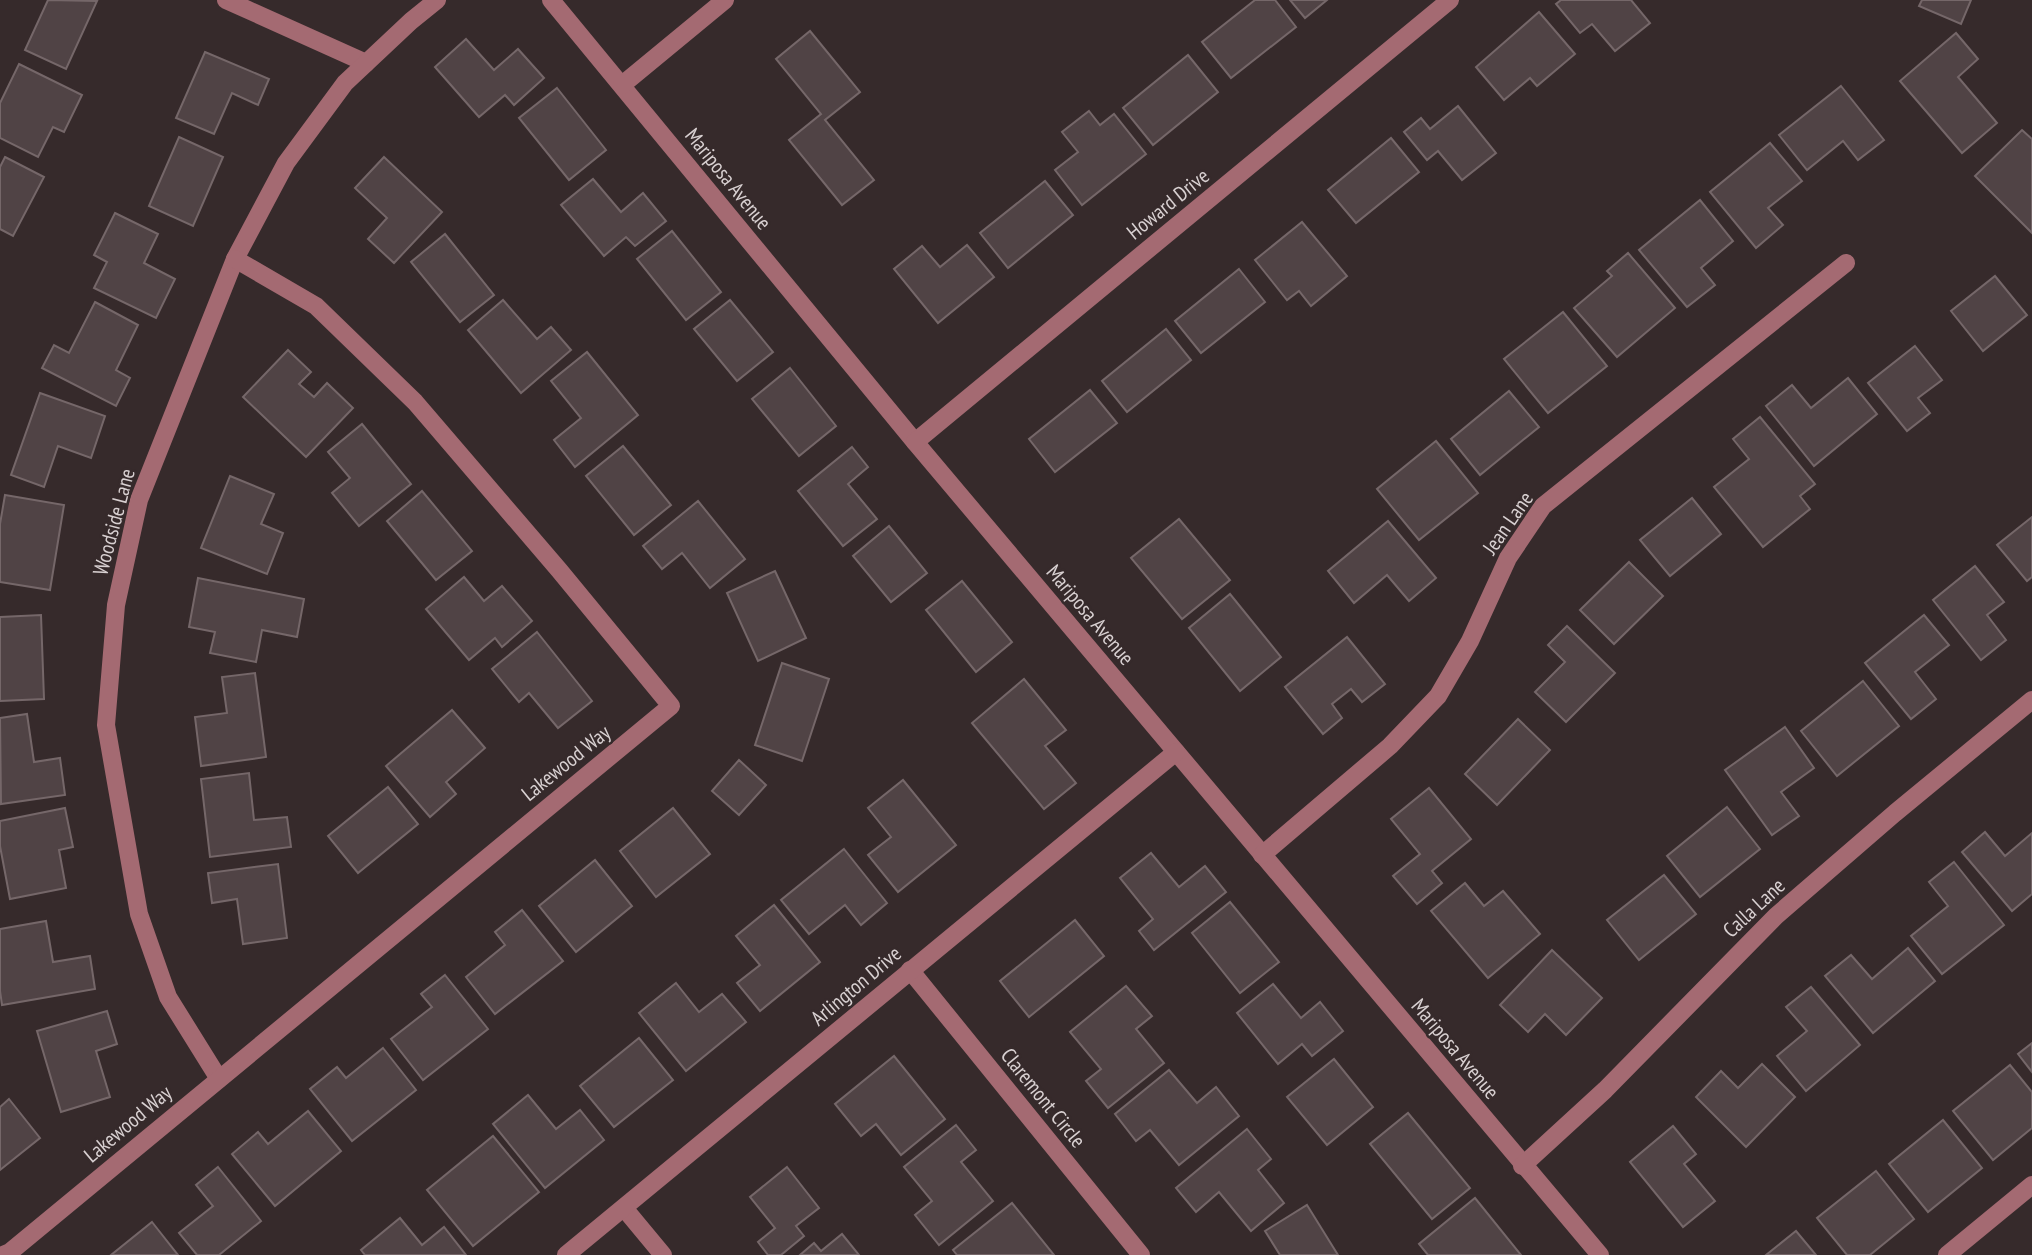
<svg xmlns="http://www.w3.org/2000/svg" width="2032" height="1255" viewBox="0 0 2032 1255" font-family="'PT Sans Narrow',sans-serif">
<rect width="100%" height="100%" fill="#362a2b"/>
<g fill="#504345" stroke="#756769" stroke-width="2">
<path d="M48 0 97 1 66 69 25 50Z"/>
<path d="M1255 0H1275L1296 27 1231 78 1202 42Z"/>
<path d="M1290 0H1327L1305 18Z"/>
<path d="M1561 0H1631L1650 23 1615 51 1592 24 1580 33 1556 4Z"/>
<path d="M1922 0H1971L1961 24 1919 6Z"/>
<path d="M1539 12 1575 54 1537 86 1530 78 1504 100 1476 67Z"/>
<path d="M810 31 860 92 825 120 874 180 842 205 789 140 821 114 776 59Z"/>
<path d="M1956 33 1978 59 1958 77 1997 123 1962 153 1900 81Z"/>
<path d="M466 39 494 70 518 49 544 78 514 105 505 95 479 117 435 67Z"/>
<path d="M205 52 269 79 258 105 232 93 214 134 176 118Z"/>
<path d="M1188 55 1218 92 1153 145 1123 108Z"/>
<path d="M19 64 82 95 64 132 53 127 38 157 0 138V103Z"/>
<path d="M1841 86 1884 140 1858 160 1843 141 1807 170 1779 135Z"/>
<path d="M557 88 606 150 569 180 519 118Z"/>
<path d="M1458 106 1496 153 1462 180 1438 151 1427 160 1404 132 1421 118 1430 129Z"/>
<path d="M1089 111 1100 125 1114 114 1146 154 1082 205 1055 170 1078 152 1062 132Z"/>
<path d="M2022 130 2032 139V233L1975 176Z"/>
<path d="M179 137 223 157 193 226 149 206Z"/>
<path d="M1391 138 1419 172 1356 223 1328 190Z"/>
<path d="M1770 143 1802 181 1768 208 1783 225 1756 248 1710 192Z"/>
<path d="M5 157 44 177 13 236 0 229V167Z"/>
<path d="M384 157 442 212 394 263 368 239 387 218 355 188Z"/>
<path d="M593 179 621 212 643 193 666 221 635 246 626 237 604 256 561 205Z"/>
<path d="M1045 181 1073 215 1008 268 980 233Z"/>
<path d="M1700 200 1733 241 1701 268 1715 285 1687 307 1639 250Z"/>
<path d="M115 213 158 234 144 263 175 279 156 318 94 288 107 262 94 255Z"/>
<path d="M1302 222 1347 276 1311 306 1299 291 1287 300 1255 260Z"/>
<path d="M672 231 721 292 686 320 637 259Z"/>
<path d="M445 234 494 295 460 322 411 262Z"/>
<path d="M967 245 994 277 938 323 894 269 922 246 940 267Z"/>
<path d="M1628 253 1675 308 1617 357 1574 308 1612 276 1607 271Z"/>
<path d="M1239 269 1265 302 1201 353 1175 321Z"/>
<path d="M1995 276 2027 315 1983 351 1951 311Z"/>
<path d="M503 300 537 339 551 327 571 350 521 393 468 330Z"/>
<path d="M730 300 773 352 737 381 694 329Z"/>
<path d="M95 302 138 325 116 370 130 378 116 406 42 368 54 345 69 353Z"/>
<path d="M1563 312 1607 366 1548 413 1504 359Z"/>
<path d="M1166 329 1191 360 1127 412 1102 381Z"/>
<path d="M1915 346 1942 380 1918 398 1930 413 1907 431 1868 383Z"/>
<path d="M288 350 311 372 299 384 314 397 327 383 353 408 306 457 243 397Z"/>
<path d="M587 352 638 415 575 467 554 440 581 418 551 381Z"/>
<path d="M790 368 836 426 799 456 752 399Z"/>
<path d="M1848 378 1877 414 1814 466 1766 406 1792 385 1811 408Z"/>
<path d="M1090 390 1117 423 1055 472 1029 439Z"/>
<path d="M1509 391 1539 427 1480 475 1451 439Z"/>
<path d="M40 393 105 416 91 458 58 446 44 487 11 475Z"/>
<path d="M1760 417 1815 484 1800 496 1810 509 1763 547 1714 487 1749 459 1733 439Z"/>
<path d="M362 424 411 484 359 526 332 493 350 478 328 452Z"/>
<path d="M1436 441 1478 493 1419 540 1377 489Z"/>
<path d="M623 446 671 505 634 535 586 476Z"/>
<path d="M852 447 868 467 848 484 877 519 843 546 798 491Z"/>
<path d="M230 476 274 494 261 524 283 533 267 574 201 548Z"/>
<path d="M422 491 472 551 436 580 387 521Z"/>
<path d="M5 495 64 505 50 590 0 582V524Z"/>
<path d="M1692 498 1721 534 1670 576 1640 540Z"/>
<path d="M698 501 745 559 710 588 682 553 662 569 643 546Z"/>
<path d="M2032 517V577L2027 581 1997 545Z"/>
<path d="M1179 519 1230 580 1182 619 1131 558Z"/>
<path d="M1388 521 1436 578 1409 601 1387 575 1354 603 1328 571Z"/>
<path d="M889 526 927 573 891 602 853 556Z"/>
<path d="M1629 562 1663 596 1614 644 1580 610Z"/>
<path d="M1975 566 2004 602 1987 615 2006 640 1981 660 1933 600Z"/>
<path d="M775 571 806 638 758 661 727 593Z"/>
<path d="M464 577 484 601 502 586 532 621 502 647 495 638 469 660 426 609Z"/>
<path d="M198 578 304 599 297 637 262 630 256 662 210 653 215 632 189 627Z"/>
<path d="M962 581 1012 642 976 672 926 610Z"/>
<path d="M1230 594 1281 657 1240 691 1189 628Z"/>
<path d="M41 615 44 699 0 701V617Z"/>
<path d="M1924 615 1949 645 1915 672 1936 699 1911 719 1865 663Z"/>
<path d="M1567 626 1615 673 1566 722 1535 692 1565 662 1548 645Z"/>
<path d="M537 632 592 701 558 728 529 693 519 702 492 669Z"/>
<path d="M1347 637 1385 684 1362 702 1351 689 1332 704 1342 718 1323 734 1285 687Z"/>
<path d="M782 663 829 679 802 761 755 745Z"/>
<path d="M255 673 266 757 201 766 195 717 227 713 222 677Z"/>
<path d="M1024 679 1066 730 1045 746 1076 783 1044 809 972 723Z"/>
<path d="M1863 681 1899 726 1837 776 1801 731Z"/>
<path d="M452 710 485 748 446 782 456 794 430 817 386 766Z"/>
<path d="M27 714 34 762 60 758 65 795 1 804 0 718Z"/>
<path d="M1518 719 1550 750 1497 805 1465 774Z"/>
<path d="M1785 727 1814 768 1781 792 1799 816 1772 835 1725 770Z"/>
<path d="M739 760 766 785 739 815 712 791Z"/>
<path d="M249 773 254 820 287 817 291 847 210 857 201 779Z"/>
<path d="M903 780 956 845 898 892 868 855 891 837 868 808Z"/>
<path d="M388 787 418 824 358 873 328 836Z"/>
<path d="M1429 788 1471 839 1432 871 1442 883 1417 904 1393 876 1420 854 1391 819Z"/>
<path d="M1727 807 1760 849 1700 897 1667 856Z"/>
<path d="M65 808 73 847 59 850 66 888 10 899 0 846V821Z"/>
<path d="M673 808 710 854 656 897 620 851Z"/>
<path d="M1985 832 2005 856 2032 833V894L2012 911 1962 852Z"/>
<path d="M844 849 887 903 861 925 845 905 809 934 781 900Z"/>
<path d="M1151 853 1179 887 1205 866 1226 892 1154 950 1139 931 1153 919 1120 878Z"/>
<path d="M595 860 632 906 576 952 539 906Z"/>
<path d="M1954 862 2004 925 1942 974 1911 936 1948 906 1929 882Z"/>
<path d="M278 864 287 938 243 944 237 899 212 903 208 873Z"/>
<path d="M1664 875 1696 914 1639 960 1607 920Z"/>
<path d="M1465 883 1484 906 1503 891 1540 934 1488 978 1431 911Z"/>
<path d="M1230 902 1279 962 1240 993 1192 933Z"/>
<path d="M774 905 820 962 760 1011 737 983 760 965 736 936Z"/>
<path d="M522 910 563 961 495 1014 466 977 505 945 495 932Z"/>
<path d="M1075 920 1104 956 1029 1017 1000 981Z"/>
<path d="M46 921 53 962 90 956 95 989 2 1005 0 991V929Z"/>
<path d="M1908 948 1935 981 1873 1033 1825 976 1851 955 1872 979Z"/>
<path d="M1552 950 1602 998 1566 1035 1545 1014 1528 1032 1500 1005Z"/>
<path d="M445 975 488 1029 423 1080 391 1039 432 1007 421 994Z"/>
<path d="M676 983 699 1012 722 994 746 1022 686 1071 639 1013Z"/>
<path d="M1273 984 1301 1018 1320 1002 1343 1031 1312 1056 1302 1044 1278 1064 1237 1013Z"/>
<path d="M1126 986 1152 1016 1136 1029 1164 1063 1108 1108 1086 1081 1101 1069 1070 1032Z"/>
<path d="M1811 987 1860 1045 1806 1091 1777 1056 1807 1031 1786 1007Z"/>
<path d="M107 1011 117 1044 96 1051 110 1097 61 1112 37 1031Z"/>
<path d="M639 1038 673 1080 614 1127 580 1086Z"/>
<path d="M2032 1043V1072L2018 1054Z"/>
<path d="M383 1048 416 1090 352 1141 310 1089 337 1067 346 1078Z"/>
<path d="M894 1056 945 1119 901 1155 876 1124 861 1136 835 1104Z"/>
<path d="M1334 1059 1373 1107 1327 1145 1287 1097Z"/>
<path d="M1762 1064 1795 1097 1746 1147 1696 1097 1721 1071 1738 1088Z"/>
<path d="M2010 1065 2032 1092V1128L1993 1160 1953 1111Z"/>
<path d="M1169 1070 1197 1103 1216 1087 1239 1116 1179 1165 1150 1130 1136 1141 1115 1114Z"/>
<path d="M528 1095 556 1129 580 1110 604 1140 545 1188 493 1124Z"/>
<path d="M9 1099 40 1138 0 1170V1107Z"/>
<path d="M308 1111 341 1151 275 1206 232 1154 258 1132 268 1144Z"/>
<path d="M1408 1113 1470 1188 1432 1219 1370 1144Z"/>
<path d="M1943 1120 1982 1168 1928 1212 1889 1164Z"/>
<path d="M956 1125 976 1150 961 1162 993 1201 939 1245 915 1215 932 1201 904 1167Z"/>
<path d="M1673 1126 1696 1154 1684 1164 1715 1201 1683 1227 1630 1162Z"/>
<path d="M1247 1129 1271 1159 1258 1170 1284 1203 1251 1231 1219 1192 1196 1212 1176 1188Z"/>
<path d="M493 1136 539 1192 473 1246 427 1190Z"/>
<path d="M218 1167 261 1221 219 1255H197L179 1233 213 1206 196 1185Z"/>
<path d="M787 1167 819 1208 796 1226 804 1236 781 1255H768L758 1242 775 1228 750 1197Z"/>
<path d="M1876 1171 1914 1219 1870 1255H1847L1817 1218Z"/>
<path d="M1475 1198 1521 1255H1428L1419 1244Z"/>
<path d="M1012 1203 1054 1255H957L953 1250Z"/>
<path d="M1307 1205 1338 1255H1280L1265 1231Z"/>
<path d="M400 1218 422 1245 444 1227 466 1255H365L361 1250Z"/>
<path d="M152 1222 178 1255H111Z"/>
<path d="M1796 1231 1816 1255H1766Z"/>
<path d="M842 1234 859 1255H800L814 1243 821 1251Z"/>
</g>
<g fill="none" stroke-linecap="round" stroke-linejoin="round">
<g stroke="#a46a72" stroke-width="18">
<path d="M226 0 366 63"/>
<path d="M551 0 915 442 1600 1255"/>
<path d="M622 85 725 0"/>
<path d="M915 442 1450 0"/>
<path d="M1262 855 1390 746 1438 696 1470 641 1508 558 1543 506 1846 263"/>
<path d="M910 970 1141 1255"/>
<path d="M219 1079 168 997 139 914 106 725 116 605 139 500 235 259 286 163 345 83 411 21 437 0"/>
<path d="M1522 1166 1605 1090 1776 916 1895 813 2032 700"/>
<path d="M624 1208 663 1255"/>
<path d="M3 1255 10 1252 671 706 559 570 415 402 316 306 235 259"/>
<path d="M566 1255 1176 752"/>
<path d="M1947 1255 2032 1185"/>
</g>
</g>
<g text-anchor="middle" stroke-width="5" stroke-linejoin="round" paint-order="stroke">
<g font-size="21" fill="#d8d0d1" stroke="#362a2b">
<text transform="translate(728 179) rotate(51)" y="7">Mariposa Avenue</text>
<text transform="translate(1168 204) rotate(-39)" y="7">Howard Drive</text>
<text transform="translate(114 522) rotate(-75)" y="7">Woodside Lane</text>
<text transform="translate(1508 523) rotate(-55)" y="7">Jean Lane</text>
<text transform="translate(1090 615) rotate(50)" y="7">Mariposa Avenue</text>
<text transform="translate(566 763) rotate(-39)" y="7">Lakewood Way</text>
<text transform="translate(1754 908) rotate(-43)" y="7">Calla Lane</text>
<text transform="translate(856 986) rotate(-40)" y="7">Arlington Drive</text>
<text transform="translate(1455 1049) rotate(50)" y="7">Mariposa Avenue</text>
<text transform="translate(1043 1098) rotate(51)" y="7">Claremont Circle</text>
<text transform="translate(128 1124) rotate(-40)" y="7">Lakewood Way</text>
</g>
</g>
</svg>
